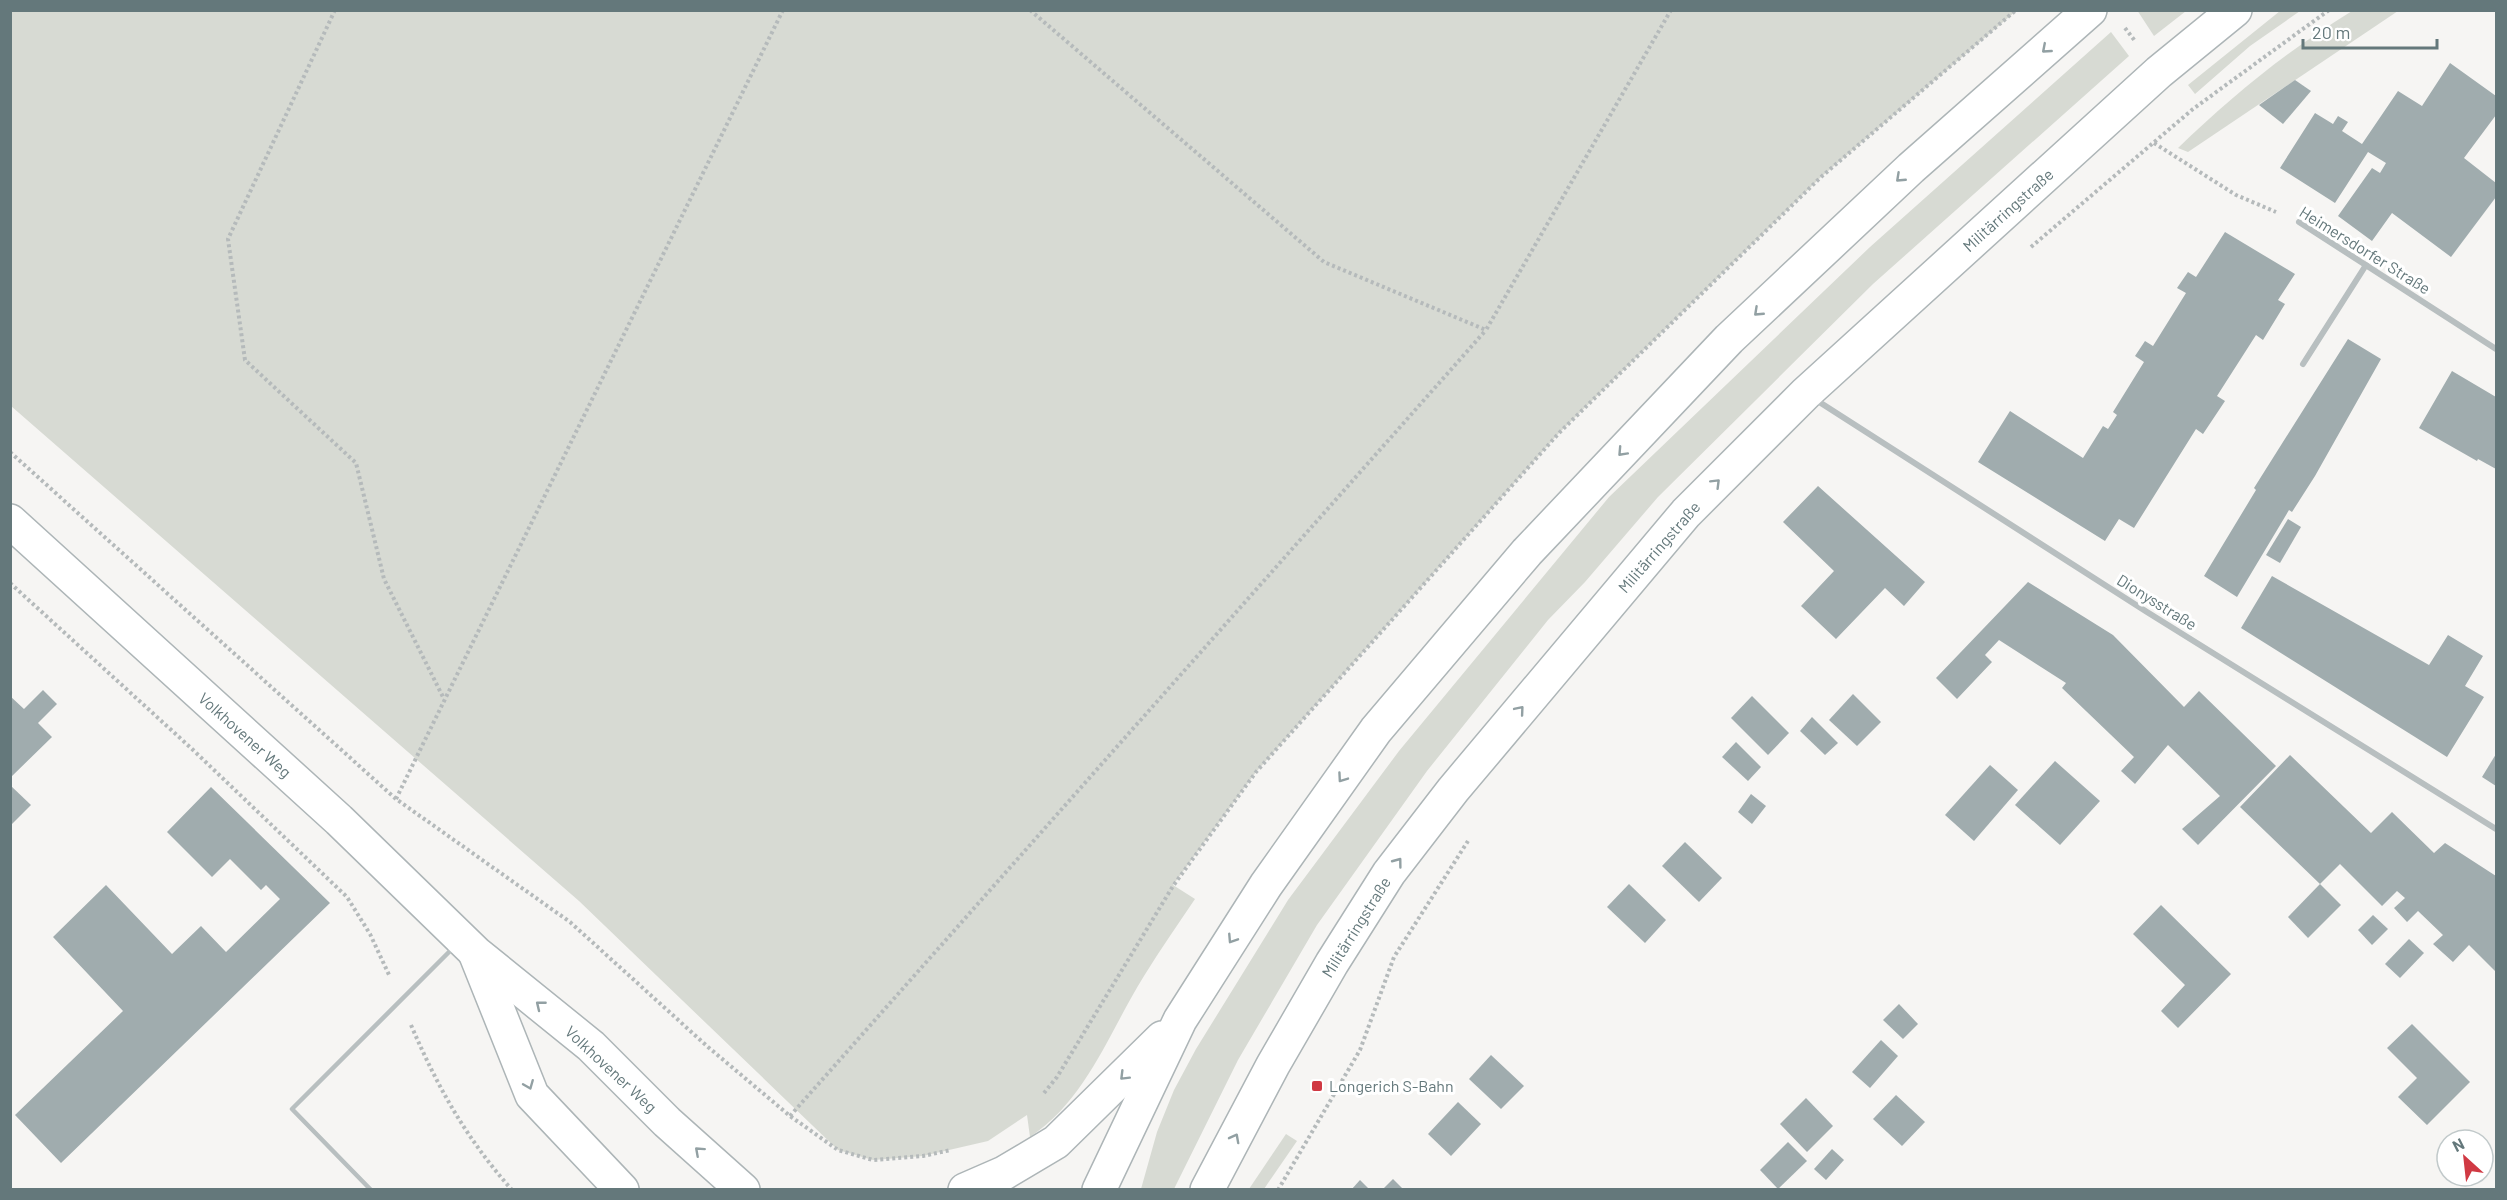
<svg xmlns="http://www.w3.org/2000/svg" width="2507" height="1200" viewBox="0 0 2507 1200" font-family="Barlow,sans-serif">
<rect width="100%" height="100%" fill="#f6f5f3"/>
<g fill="#d7dad3">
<path d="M11 10H2016V11L1821 177 1559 433 1256 772 1173 885 1195 899C1178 924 1160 950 1144 976 1109 1032 1087 1099 1030 1137L1027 1115 988 1141 923 1156 873 1160 838 1150 579 901 11 406Z"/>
<path d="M2137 10H2186V11L2154 36Z"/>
<path d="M2280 11H2300L2250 46 2195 94 2188 85Z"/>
<path d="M2352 11H2398L2188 152 2178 148C2232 96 2288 50 2352 11Z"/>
<path d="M2111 32 2129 56 1873 284 1658 497 1585 582 1548 620 1427 771 1317 925 1238 1060 1174 1189H1141L1157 1132 1174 1090 1196 1049 1288 900 1399 751 1609 497 1870 247Z"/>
<path d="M1286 1134 1297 1141 1264 1189H1249Z"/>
</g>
<g fill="#a0acae">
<path d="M2450 63 2496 96V115L2464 158 2496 183V197L2451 257 2392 213 2372 241 2338 216 2372 168 2380 173 2386 163 2368 152 2335 203 2280 168 2315 113 2333 124 2338 116 2348 122 2342 131 2362 144 2398 91 2422 106Z"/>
<path d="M2295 80 2311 91 2283 124 2259 105Z"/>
<path d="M2225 232 2295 274 2278 300 2285 304 2263 340 2256 335 2217 396 2225 401 2203 434 2196 429 2134 528 2119 519 2105 541 1978 462 2010 411 2083 458 2103 426 2108 429 2117 415 2113 412 2144 362 2135 356 2145 341 2153 346 2186 293 2177 288 2188 272 2196 277Z"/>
<path d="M2348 339 2381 359 2315 476 2292 512 2289 510 2237 597 2204 576 2256 490 2254 488Z"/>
<path d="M2452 371 2496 397V469L2478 459 2477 461 2419 428Z"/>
<path d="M1818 486 1925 582 1904 606 1885 588 1836 639 1801 606 1834 571 1783 522Z"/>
<path d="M2288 519 2301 527 2280 563 2266 555Z"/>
<path d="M2272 576 2429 665 2448 635 2483 656 2465 686 2484 697 2447 757 2241 628Z"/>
<path d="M2028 582 2113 635 2184 707 2199 691 2276 766 2198 845 2182 829 2220 796 2168 745 2135 784 2121 771 2134 757 2062 688 2066 683 1999 640 1985 655 1992 662 1957 699 1936 678Z"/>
<path d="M43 690 57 704 38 723 52 737 10 778V696L24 709Z"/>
<path d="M1853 694 1881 722 1857 746 1829 720Z"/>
<path d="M1752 696 1789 733 1768 755 1731 718Z"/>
<path d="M1812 717 1838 743 1825 755 1800 731Z"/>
<path d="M1736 742 1761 767 1748 781 1722 757Z"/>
<path d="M2496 754V786L2482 777Z"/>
<path d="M2290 755 2371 833 2392 812 2434 853 2445 843 2496 876V972L2469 945 2453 962 2433 944 2443 935 2418 911 2407 922 2394 908 2405 898 2397 891 2382 906 2340 864 2320 884 2240 807Z"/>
<path d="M2055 761 2100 801 2060 845 2015 805Z"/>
<path d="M1990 765 2018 790 1974 841 1945 815Z"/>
<path d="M10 785 31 805 10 826Z"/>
<path d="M211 787 330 903 61 1163 15 1115 123 1011 53 937 106 885 172 954 201 926 226 952 280 899 266 885 261 890 230 859 212 877 167 832Z"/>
<path d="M1751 794 1766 806 1752 824 1738 812Z"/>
<path d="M1685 842 1722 878 1699 902 1662 866Z"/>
<path d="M1629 884 1666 920 1645 943 1607 907Z"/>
<path d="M2320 884 2341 905 2308 938 2288 917Z"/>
<path d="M2161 905 2231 974 2178 1028 2161 1011 2185 985 2133 934Z"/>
<path d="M2373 915 2388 929 2372 945 2358 930Z"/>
<path d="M2409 939 2424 953 2400 978 2385 964Z"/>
<path d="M1899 1004 1918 1024 1903 1039 1883 1020Z"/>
<path d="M2412 1024 2470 1082 2427 1125 2398 1097 2417 1078 2387 1048Z"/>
<path d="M1881 1040 1898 1056 1870 1088 1852 1072Z"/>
<path d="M1491 1055 1524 1086 1501 1109 1469 1079Z"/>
<path d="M1896 1095 1925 1122 1902 1146 1873 1119Z"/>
<path d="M1806 1098 1833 1126 1807 1152 1780 1124Z"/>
<path d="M1458 1102 1481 1124 1451 1156 1428 1134Z"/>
<path d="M1788 1142 1807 1161 1778 1189 1760 1170Z"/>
<path d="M1832 1149 1844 1160 1826 1180 1814 1169Z"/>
<path d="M1393 1179 1404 1190H1382Z"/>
<path d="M1360 1180 1370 1190H1351Z"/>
</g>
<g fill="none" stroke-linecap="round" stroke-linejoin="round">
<defs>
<g id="secondary">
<path d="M10 521 339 820 476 953 591 1046 667 1122 743 1190"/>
<path d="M476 955 532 1095 622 1190"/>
<path d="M965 1190 1004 1173 1056 1142 1162 1038"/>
<path d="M1099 1190 1180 1020 1266 885 1376 730 1527 552 1729 339 1911 168 2090 10"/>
<path d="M1207 1190 1273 1065 1332 963 1389 873 1453 790 1686 513 1806 393 2159 72 2235 10"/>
</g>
</defs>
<use href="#secondary" stroke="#adb5b7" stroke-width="36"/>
<g stroke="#b5babb" stroke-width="4" stroke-dasharray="3 3" stroke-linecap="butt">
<path d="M335 10 228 239 245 360 356 463 384 579 444 699"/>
<path d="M1030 10 1324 262 1486 330 1671 10"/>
<path d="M2125 28 2135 41"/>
<path d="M2154 143 2236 195 2276 212"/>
<path d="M2031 247 2193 109 2329 10"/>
<path d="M10 452 396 799 570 922 708 1047 790 1116 838 1150 873 1160 923 1156 951 1150"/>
<path d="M10 583 191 748 347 897 370 934 390 977"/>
<path d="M396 799 783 10"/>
<path d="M411 1025C438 1088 466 1138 512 1190"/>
<path d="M1044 1093 1057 1077 1173 886 1256 772 1559 433 1821 177 2016 10"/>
<path d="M790 1116 1486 330"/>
<path d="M1278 1190 1360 1050 1394 957 1468 841"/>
</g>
<path stroke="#b8bfc0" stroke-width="4.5" d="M371 1190 292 1109 453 948"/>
<g stroke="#b8bfc0" stroke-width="6">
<path d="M2299 222 2496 349"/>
<path d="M2303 364 2366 265"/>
<path d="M1813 398 2147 612 2496 829"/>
</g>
<use href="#secondary" stroke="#fff" stroke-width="33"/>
</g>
<defs><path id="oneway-chevron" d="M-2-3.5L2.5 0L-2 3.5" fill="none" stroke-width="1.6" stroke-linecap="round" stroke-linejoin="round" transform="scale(1.5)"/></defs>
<g stroke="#92a0a3">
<use href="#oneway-chevron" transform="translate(2046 49) rotate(139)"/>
<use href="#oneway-chevron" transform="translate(1900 178) rotate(137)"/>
<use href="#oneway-chevron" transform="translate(1758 312) rotate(137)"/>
<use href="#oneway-chevron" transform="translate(1622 452) rotate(133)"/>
<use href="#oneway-chevron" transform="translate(1716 483) rotate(-45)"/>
<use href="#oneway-chevron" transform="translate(1520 710) rotate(-50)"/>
<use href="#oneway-chevron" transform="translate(1342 778) rotate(125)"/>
<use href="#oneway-chevron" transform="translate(1398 862) rotate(-53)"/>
<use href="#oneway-chevron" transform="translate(1232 939) rotate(123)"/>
<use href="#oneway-chevron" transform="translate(540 1005) rotate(-141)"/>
<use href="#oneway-chevron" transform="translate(1124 1076) rotate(135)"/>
<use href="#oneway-chevron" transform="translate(529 1085) rotate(68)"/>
<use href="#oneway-chevron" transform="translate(1235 1138) rotate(-62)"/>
<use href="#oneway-chevron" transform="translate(699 1151) rotate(-138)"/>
</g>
<rect fill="#d03943" stroke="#fff" stroke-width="2" x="1311" y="1080" width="12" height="12" rx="3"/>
<g text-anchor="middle" stroke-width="6" stroke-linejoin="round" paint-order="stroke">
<g font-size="16" fill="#64787b" stroke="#fff">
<text transform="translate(2008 210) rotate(-42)" y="6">Militärringstraße</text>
<text transform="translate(2365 250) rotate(32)" y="6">Heimersdorfer Straße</text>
<text transform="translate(1659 547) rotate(-49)" y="6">Militärringstraße</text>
<text transform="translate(2157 602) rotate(32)" y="6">Dionysstraße</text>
<text transform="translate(245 735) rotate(42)" y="6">Volkhovener Weg</text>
<text transform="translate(1356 927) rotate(-58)" y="6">Militärringstraße</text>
<text transform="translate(611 1069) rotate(43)" y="6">Volkhovener Weg</text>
</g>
<g font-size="16" fill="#64787b" stroke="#fff" text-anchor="start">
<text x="1329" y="1092">Longerich S-Bahn</text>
</g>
</g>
<rect width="2507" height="1200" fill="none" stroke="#64787b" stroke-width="24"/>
<g transform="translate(2465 1158) rotate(333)"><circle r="28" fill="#ffffff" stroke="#c1c9ca" stroke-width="1.5"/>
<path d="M0-4.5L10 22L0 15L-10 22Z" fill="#d03943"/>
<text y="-9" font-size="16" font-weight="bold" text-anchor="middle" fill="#64787b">N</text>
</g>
<path d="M2303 39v9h134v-9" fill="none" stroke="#64787b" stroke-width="3"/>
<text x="2312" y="39" font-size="18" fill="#64787b" stroke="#ffffff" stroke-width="4.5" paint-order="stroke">20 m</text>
</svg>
